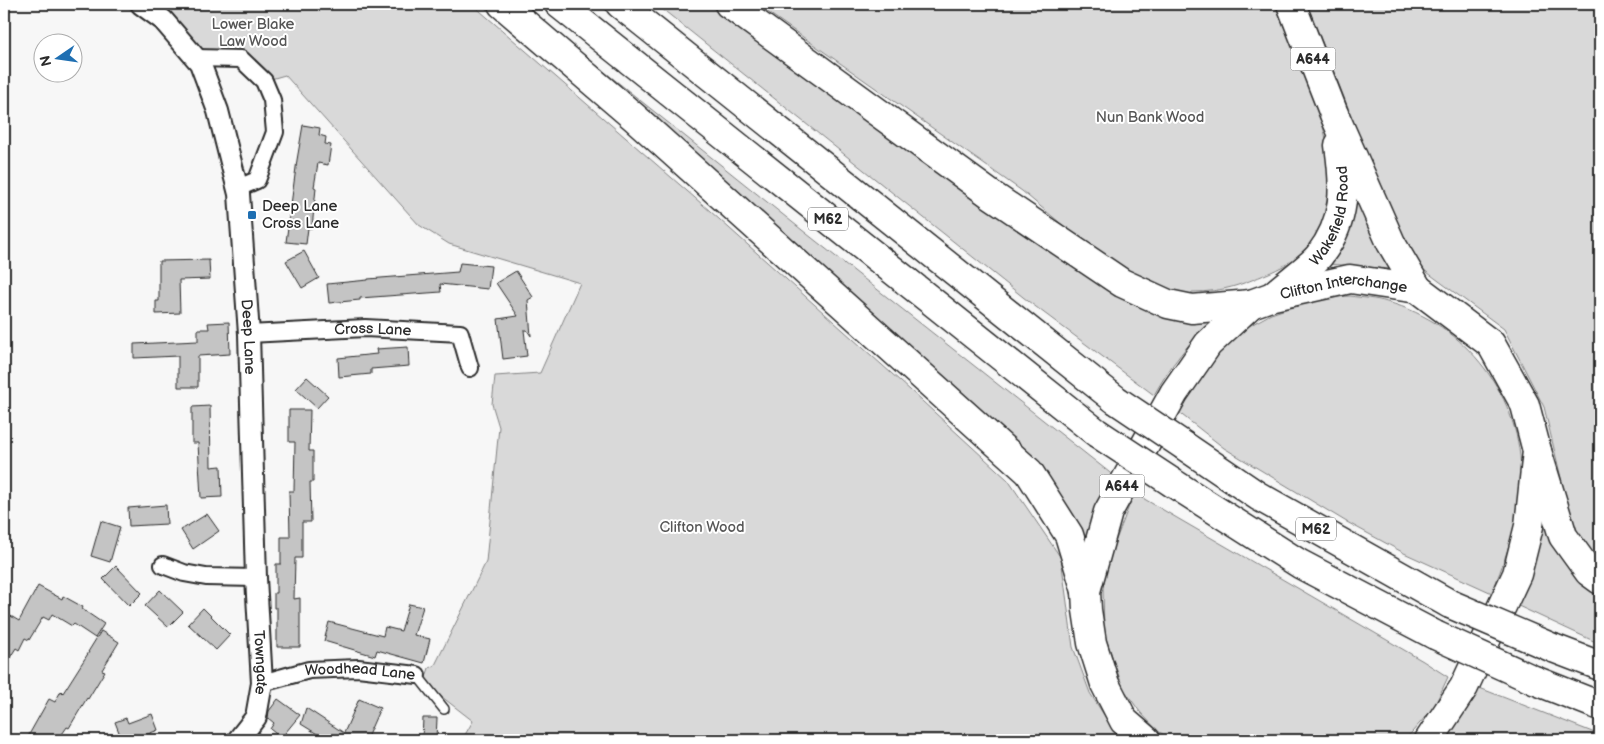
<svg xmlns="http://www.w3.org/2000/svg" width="1604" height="744" viewBox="0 0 1604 744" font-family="'Balsamiq Sans',sans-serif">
<rect width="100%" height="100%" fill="#f7f7f7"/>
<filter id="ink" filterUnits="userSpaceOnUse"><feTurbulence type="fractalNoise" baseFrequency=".02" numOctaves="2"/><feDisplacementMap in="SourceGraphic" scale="10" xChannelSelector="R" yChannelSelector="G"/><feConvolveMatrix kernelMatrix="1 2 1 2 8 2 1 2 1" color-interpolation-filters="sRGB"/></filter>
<g filter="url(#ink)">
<g fill="#d9d9d9" stroke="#828282">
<path d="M155 4H472L710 211 910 390 1008 480 1061 558 1073 647 1090 693 1120 740H462L473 721 424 683 429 668 435 665 486 562 499 427 492 404 495 376 540 373 580 283 449 244 419 225 285 75 264 81 241 59 198 49Z"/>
<path d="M520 4 802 230 1114 476 1084 544 1076 530Z"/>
<path d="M656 4H711L916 153 1215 320C1189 341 1170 366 1154 395L1028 301Z"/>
<path d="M756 4H1275C1287 33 1299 63 1310 92 1316 108 1323 123 1326 139 1334 179 1331 228 1299 256 1290 263 1278 269 1269 273 1240 285 1224 292 1192 292L1190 296 1170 293 1127 276 1078 242 1065 227 1022 191Z"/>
<path d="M1307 4H1600V562L1578 533 1568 507 1544 407 1504 329 1420 267 1398 234Z"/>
<path d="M1357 192 1391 269 1328 264 1349 228Z"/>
<path d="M1350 296C1362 298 1375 298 1387 302 1466 323 1523 398 1521 479 1520 518 1506 557 1492 593L1404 553 1345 521 1224 448 1173 408 1223 342 1249 326 1271 314 1318 298Z"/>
<path d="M1134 493 1423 661 1448 677 1434 707 1405 740H1172L1158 731 1140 712 1123 688 1104 633 1103 586 1109 558Z"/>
<path d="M1543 517C1555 547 1571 579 1600 596V644L1514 604Z"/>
<path d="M1477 687 1600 735V740H1442Z"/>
</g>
<g fill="#c4c4c4" stroke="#2b2b2b">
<path d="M303 125 320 128 319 135 326 137 325 144 331 145 328 165 318 163 314 187 316 188 312 228H308L306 244 286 242 297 160Z"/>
<path d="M304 251 319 278 302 288 286 261Z"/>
<path d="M209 260 210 279 179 280 180 313 156 314V301H159V261Z"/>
<path d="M460 263 491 266 488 289 440 284 441 292 360 298V300L329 303 327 284 368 280V279L458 272Z"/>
<path d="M516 271 533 297 528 300 531 336 527 330H524L527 356 503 359 498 319 518 316 496 283Z"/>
<path d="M229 322 230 354 198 356V387H178V356L134 358V344L198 341V329H209L208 323Z"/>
<path d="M408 347 409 366 371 369V374L339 377 338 358 377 354 376 349Z"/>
<path d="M307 377 328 396 317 408 296 389Z"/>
<path d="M210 406 211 467 221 466 222 497 201 498 198 443H192V407Z"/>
<path d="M289 410H310L309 451H313V482H310L311 522H302V558H295L294 599 300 598V647H277V608H274V593H276V564H281V537H290L289 491H294L295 442H289Z"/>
<path d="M166 505 167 524 129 526 128 508Z"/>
<path d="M207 514 219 531 193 549 181 530Z"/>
<path d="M101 521 120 527 110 562 91 556Z"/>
<path d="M116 566 142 593 129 606 103 579Z"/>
<path d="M38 586 62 599 63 596 83 607 82 609 104 624 95 638 74 624 72 626 52 614 49 620 43 617 29 640 25 638 19 650 16 648 4 667V623L9 615 19 621Z"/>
<path d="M160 590 183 612 168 627 145 606Z"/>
<path d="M409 604 423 607 414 635 430 639 424 663 377 650 375 656 324 641 329 622 383 636 385 627 401 631Z"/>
<path d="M203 608 230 635 216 650 188 624Z"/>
<path d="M101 631 119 642 102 670 105 671 88 699 87 698 69 728 67 727 58 740H26L49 699 55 702 61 691 63 693 89 652H88Z"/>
<path d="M278 699 300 715 281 738 270 729 274 723 268 718 269 711Z"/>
<path d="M359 699 380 708 366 740H327L301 724 306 708 344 733Z"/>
<path d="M152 714 158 730 143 736 145 740H122L115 722 126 718 128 723Z"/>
<path d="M423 718H437L436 740H422Z"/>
</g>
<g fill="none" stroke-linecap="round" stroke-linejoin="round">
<defs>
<path id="service" d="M417 675 444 709"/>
<g id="minor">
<path d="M196 58 241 59 264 81 272 100 275 132 257 180 238 188"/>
<path id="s1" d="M249 334 365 328 460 333 470 368"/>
<path d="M163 565 184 573 206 577 256 578"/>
<path id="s2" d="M262 683 309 670 358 668 417 675"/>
</g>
<g id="tertiary">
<path id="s3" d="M141 4 163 20 200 63 218 111 239 194 249 334 256 578 262 683 256 717 238 740"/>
</g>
<g id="trunk">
<path d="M1291 4 1334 114 1391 243 1418 289"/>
<path id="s4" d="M1275 294C1287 283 1310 267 1319 256 1347 220 1345 187 1339 145"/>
<path id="s5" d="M1146 740 1124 721 1105 684 1092 643 1087 610 1086 591 1108 512 1174 393 1208 344 1251 304 1273 296 1350 279 1418 289 1491 344 1525 405 1537 451 1529 526 1517 574 1464 687 1429 740"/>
</g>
<g id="motorway">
<path d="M502 4 634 117 1029 472 1069 535 1086 591"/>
<path d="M559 4 1097 433"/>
<path d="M620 4 1116 400"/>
<path d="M729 4 990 194 1122 283 1168 304 1192 309 1251 304"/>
<path d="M1186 447 1258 496 1450 604"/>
<path d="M1537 451 1563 536 1589 572 1600 580"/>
<path d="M1173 483 1300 564 1435 635"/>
<path d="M1553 648 1600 666"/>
<path d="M1534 680 1600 706"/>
</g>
</defs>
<use href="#service" stroke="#2b2b2b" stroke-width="12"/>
<use href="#minor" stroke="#2b2b2b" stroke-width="20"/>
<use href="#tertiary" stroke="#2b2b2b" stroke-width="24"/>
<use href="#trunk" stroke="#2b2b2b" stroke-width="31"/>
<use href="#motorway" stroke="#2b2b2b" stroke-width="31"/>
<use href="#service" stroke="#fff" stroke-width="9"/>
<use href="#minor" stroke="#fff" stroke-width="16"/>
<use href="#tertiary" stroke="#fff" stroke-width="20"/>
<use href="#trunk" stroke="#fff" stroke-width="28"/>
<use href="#motorway" stroke="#fff" stroke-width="28"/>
<defs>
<g id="motorway-bridge">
<path d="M1116 400 1186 447"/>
<path d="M1097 433 1173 483"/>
<path d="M1450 604 1553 648"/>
<path d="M1435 635 1534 680"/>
</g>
</defs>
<use href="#motorway-bridge" stroke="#2b2b2b" stroke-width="31" stroke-linecap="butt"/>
<use href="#motorway-bridge" stroke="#fff" stroke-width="28"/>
</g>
</g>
<rect fill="#1f6fb2" stroke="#fff" stroke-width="2" x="247" y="210" width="10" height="10" rx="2.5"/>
<g text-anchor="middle" stroke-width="4" stroke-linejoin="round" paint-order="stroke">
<g fill="#fff" stroke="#6b6b6b" stroke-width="1">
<rect x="1290.5" y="47.5" width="45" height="23" rx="4"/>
<rect x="808" y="207.5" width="40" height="23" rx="4"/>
<rect x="1099.5" y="474.5" width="45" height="23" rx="4"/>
<rect x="1296" y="517.5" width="40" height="23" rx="4"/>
</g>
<g font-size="14" font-weight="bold" fill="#2b2b2b">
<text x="1313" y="64">A644</text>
<text x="828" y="224">M62</text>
<text x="1122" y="491">A644</text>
<text x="1316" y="534">M62</text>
</g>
<g font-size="15" fill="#565656" stroke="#fff">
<text x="253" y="29">Lower Blake<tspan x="253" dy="17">Law Wood</tspan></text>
<text x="1150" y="122">Nun Bank Wood</text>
<text x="702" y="532">Clifton Wood</text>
</g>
<g font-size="15" fill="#2b2b2b" stroke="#fff" text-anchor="start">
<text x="262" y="211">Deep Lane<tspan x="262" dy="17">Cross Lane</tspan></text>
</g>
<g font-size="15" fill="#2b2b2b" stroke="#fff">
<text dy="5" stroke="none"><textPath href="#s4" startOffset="101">Wakefield Road</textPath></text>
<text dy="5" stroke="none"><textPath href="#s5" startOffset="598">Clifton Interchange</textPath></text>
<text dy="5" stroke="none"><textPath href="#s1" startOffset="124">Cross Lane</textPath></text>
<text dy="5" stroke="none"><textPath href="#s3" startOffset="364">Deep Lane</textPath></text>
<text dy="5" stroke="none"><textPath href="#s3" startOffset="690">Towngate</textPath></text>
<text dy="5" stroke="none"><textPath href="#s2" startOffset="100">Woodhead Lane</textPath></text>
</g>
</g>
<rect width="1604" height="744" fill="none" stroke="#fff" stroke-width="20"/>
<rect x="10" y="10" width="1584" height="724" fill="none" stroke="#2b2b2b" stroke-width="2" filter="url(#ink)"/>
<g transform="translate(58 58) rotate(257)"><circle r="24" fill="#ffffff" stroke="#aaaaaa"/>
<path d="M0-4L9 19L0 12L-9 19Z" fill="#1f6fb2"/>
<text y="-8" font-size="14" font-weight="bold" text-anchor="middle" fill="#2b2b2b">N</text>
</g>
</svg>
